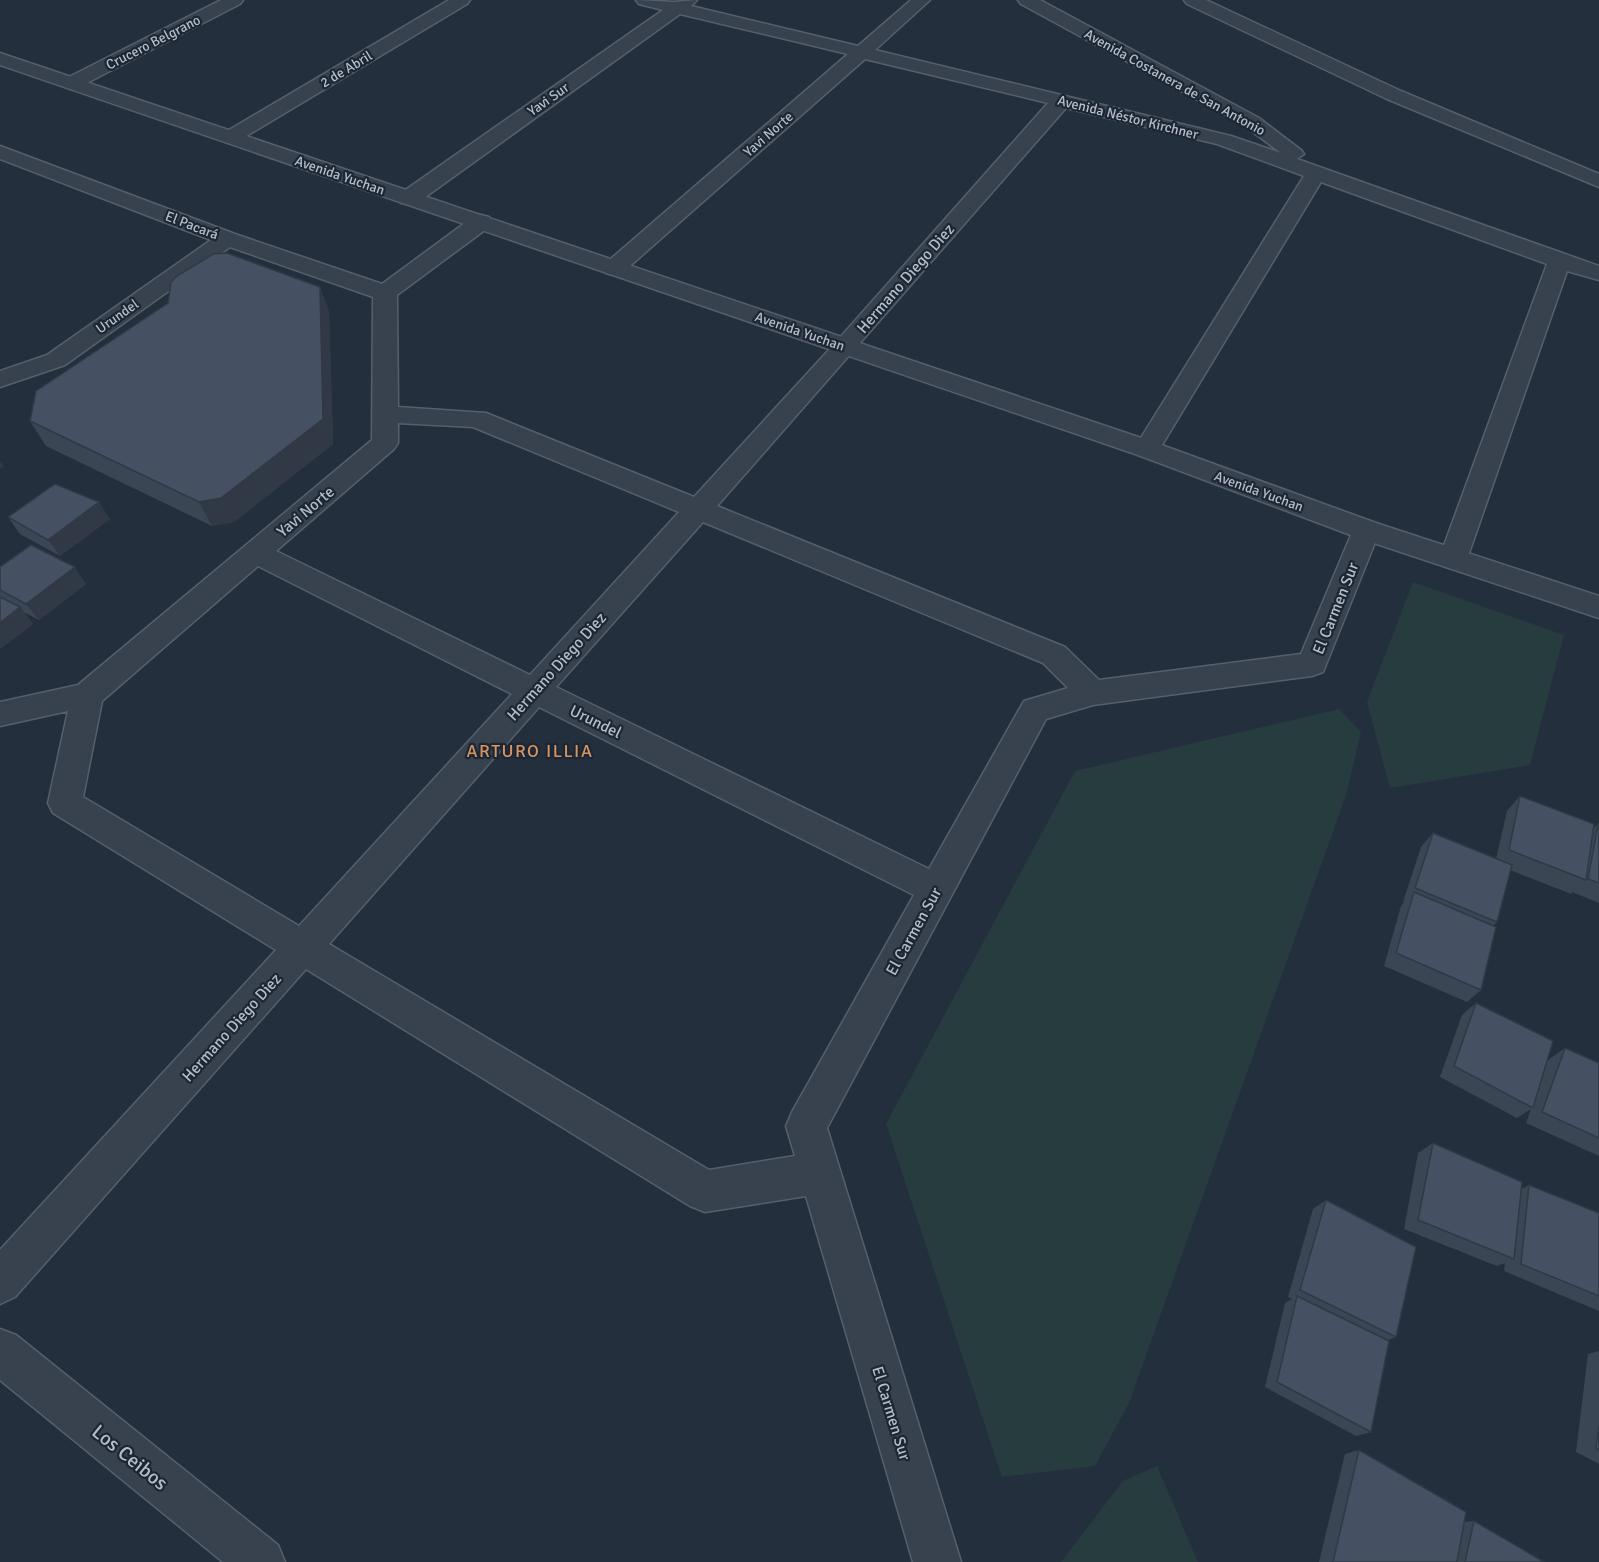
<svg xmlns="http://www.w3.org/2000/svg" width="1599" height="1562" viewBox="0 0 1599 1562" font-family="Signika,sans-serif">
<rect width="100%" height="100%" fill="#242f3e"/>
<g fill="#263c3f">
<path d="M1413 582 1564 635 1530 765 1390 788 1367 702Z"/>
<path d="M1339 709 1361 732 1346 795 1129 1403 1095 1466 1002 1477 886 1124 1075 771Z"/>
<path d="M1157 1466 1198 1562H1061L1123 1481Z"/>
</g>
<g fill="none" stroke-linecap="round" stroke-linejoin="round">
<defs>
<g id="minor">
<path d="M221 0H243L240 4 79 87H65L63 83 65 79Z"/>
<path d="M449 0H470L467 4 238 141H224L221 137 224 133Z"/>
<path d="M636 0 674 2 697 0 691 6 858 46 911 0H930L875 50 1231 136 1281 153 1245 126 1021 4 1018 0H1040L1259 118 1301 150 1304 154 1297 159 1599 266V280L1567 271 1467 559 1463 566 1453 569 1443 566 1439 559 1547 264 1321 182 1156 455 1147 458 1138 455 1134 449 1304 176 1217 144 1066 108 717 506 1065 647 1099 680 1301 654 1356 523 1366 520 1376 523 1380 530 1323 672 1312 676 1093 705 1046 719 827 1128 961 1562H913L806 1196 705 1212 690 1206 306 969 15 1297 0 1304V1250L276 950 53 813 48 803 68 711 0 726V702L78 685 372 440 373 297 230 247 65 365 0 387V371L47 355 211 240 0 159V146L235 234 382 284 473 217 481 215 489 217 492 222 489 227 397 295 398 407 486 413 694 497 837 341 1048 103 865 59 622 273 614 275 606 273 603 268 606 263 848 54 680 14 417 203 409 204 401 203 398 198 401 193 663 10 639 4ZM398 423 473 427 679 512 530 675 276 551 394 449 398 443ZM703 522 1043 663 1068 688 1024 701 929 869 556 687ZM258 566 512 694 299 926 83 797 102 701ZM539 707 914 895 792 1112 786 1126 795 1156 709 1170 329 944Z"/>
<path d="M1184 0H1206L1401 91 1599 174V187L1387 99 1187 4Z"/>
<path d="M0 1329 16 1335 278 1545 285 1562H223L0 1380Z"/>
</g>
<path id="tertiary" d="M0 53 1156 443 1376 523 1599 596V618L1356 537 1138 455 0 65Z"/>
</defs>
<use href="#minor" stroke="#565f6c" stroke-width="3"/>
<use href="#tertiary" stroke="#565f6c" stroke-width="3"/>
<use href="#minor" fill="#38414e" fill-rule="evenodd"/>
<use href="#tertiary" fill="#38414e" fill-rule="evenodd"/>
</g>
<g fill="#3b4654">
<path d="M329 311 333 444 234 522 212 526 46 446 30 421Z"/>
<path d="M8 517 110 519 60 556 20 534Z"/>
<path d="M0 567 86 584 39 620 24 612 33 624 0 649Z"/>
<path d="M1520 796 1594 828 1598 824H1599V903L1572 892 1571 894 1510 870 1497 922 1493 926 1481 990 1467 1002 1384 966 1401 906 1404 902H1403L1421 847 1433 833 1496 859 1507 811Z"/>
<path d="M1476 1003 1543 1074 1548 1060 1565 1048 1599 1063V1156L1526 1123 1531 1109 1517 1118 1440 1077 1462 1015Z"/>
<path d="M1433 1143 1521 1189 1529 1185 1599 1213V1311L1504 1271 1505 1263 1497 1266 1404 1229 1418 1153Z"/>
<path d="M1326 1200 1396 1337 1388 1340 1371 1432 1356 1436 1265 1387 1285 1303 1292 1299 1288 1297 1313 1209Z"/>
<path d="M1599 1351V1464L1576 1452 1588 1354Z"/>
<path d="M1359 1450 1464 1522 1474 1521 1544 1562H1319L1345 1454Z"/>
</g>
<g fill="#303945">
<path d="M320 287 329 311 333 444 234 522 212 526 199 502Z"/>
<path d="M0 461 4 466 0 469Z"/>
<path d="M99 502 110 519 60 556 48 540Z"/>
<path d="M75 567 86 584 39 620 26 604Z"/>
<path d="M20 607 33 624 0 649V623Z"/>
</g>
<g fill="#455162" stroke="#303945" stroke-width="1.5">
<path d="M227 253 320 287 323 419 221 498 199 502 30 421 36 391 168 303 171 282 177 276 213 254Z"/>
<path d="M55 484 99 502 48 540 8 517Z"/>
<path d="M31 545 75 567 26 604 0 590V567Z"/>
<path d="M0 597 20 607 0 623Z"/>
<path d="M1520 796 1594 824 1586 880 1509 850Z"/>
<path d="M1598 824H1599V883L1588 879Z"/>
<path d="M1433 833 1512 865 1497 922 1415 888Z"/>
<path d="M1414 892 1496 927 1481 990 1396 953Z"/>
<path d="M1476 1003 1553 1041 1533 1108 1454 1066Z"/>
<path d="M1565 1048 1599 1063V1138L1542 1112Z"/>
<path d="M1433 1143 1522 1182 1514 1259 1418 1220Z"/>
<path d="M1529 1185 1599 1213V1296L1521 1264Z"/>
<path d="M1326 1200 1416 1247 1396 1337 1300 1290Z"/>
<path d="M1297 1296 1389 1341 1371 1432 1277 1382Z"/>
<path d="M1599 1425V1450L1596 1448Z"/>
<path d="M1359 1450 1466 1512 1457 1562H1333Z"/>
<path d="M1474 1521 1544 1562H1465Z"/>
</g>
<g text-anchor="middle" stroke-width="4.5" stroke-linejoin="round" paint-order="stroke">
<g font-size="14" fill="#b4bcc9" stroke="#1d2633">
<text transform="translate(153 42) rotate(-27)" y="5">Crucero Belgrano</text>
<text transform="translate(346 69) rotate(-31)" y="5">2 de Abril</text>
<text transform="translate(1175 82) rotate(29)" y="5">Avenida Costanera de San Antonio</text>
<text transform="translate(548 99) rotate(-35)" y="5">Yavi Sur</text>
<text transform="translate(1128 117) rotate(14)" y="5">Avenida Néstor Kirchner</text>
<text transform="translate(768 134) rotate(-41)" y="5">Yavi Norte</text>
<text transform="translate(340 175) rotate(19)" y="5">Avenida Yuchan</text>
<text transform="translate(192 225) rotate(21)" y="5">El Pacará</text>
<text transform="translate(117 316) rotate(-35)" y="5">Urundel</text>
<text transform="translate(800 331) rotate(19)" y="5">Avenida Yuchan</text>
<text transform="translate(1259 491) rotate(20)" y="5">Avenida Yuchan</text>
</g>
<g font-size="16" fill="#b4bcc9" stroke="#1d2633">
<text transform="translate(905 278) rotate(-49)" y="6">Hermano Diego Diez</text>
<text transform="translate(305 511) rotate(-40)" y="6">Yavi Norte</text>
<text transform="translate(1335 608) rotate(-68)" y="6">El Carmen Sur</text>
<text transform="translate(556 666) rotate(-48)" y="6">Hermano Diego Diez</text>
<text transform="translate(596 721) rotate(26)" y="6">Urundel</text>
<text transform="translate(913 931) rotate(-61)" y="6">El Carmen Sur</text>
<text transform="translate(231 1027) rotate(-48)" y="6">Hermano Diego Diez</text>
<text transform="translate(892 1413) rotate(73)" y="6">El Carmen Sur</text>
</g>
<g font-size="18" letter-spacing="1.5" fill="#d59563" stroke="#1d2633">
<text x="530" y="757">ARTURO ILLIA</text>
</g>
<g font-size="20" fill="#b4bcc9" stroke="#1d2633">
<text transform="translate(130 1457) rotate(39)" y="7">Los Ceibos</text>
</g>
</g>
</svg>
